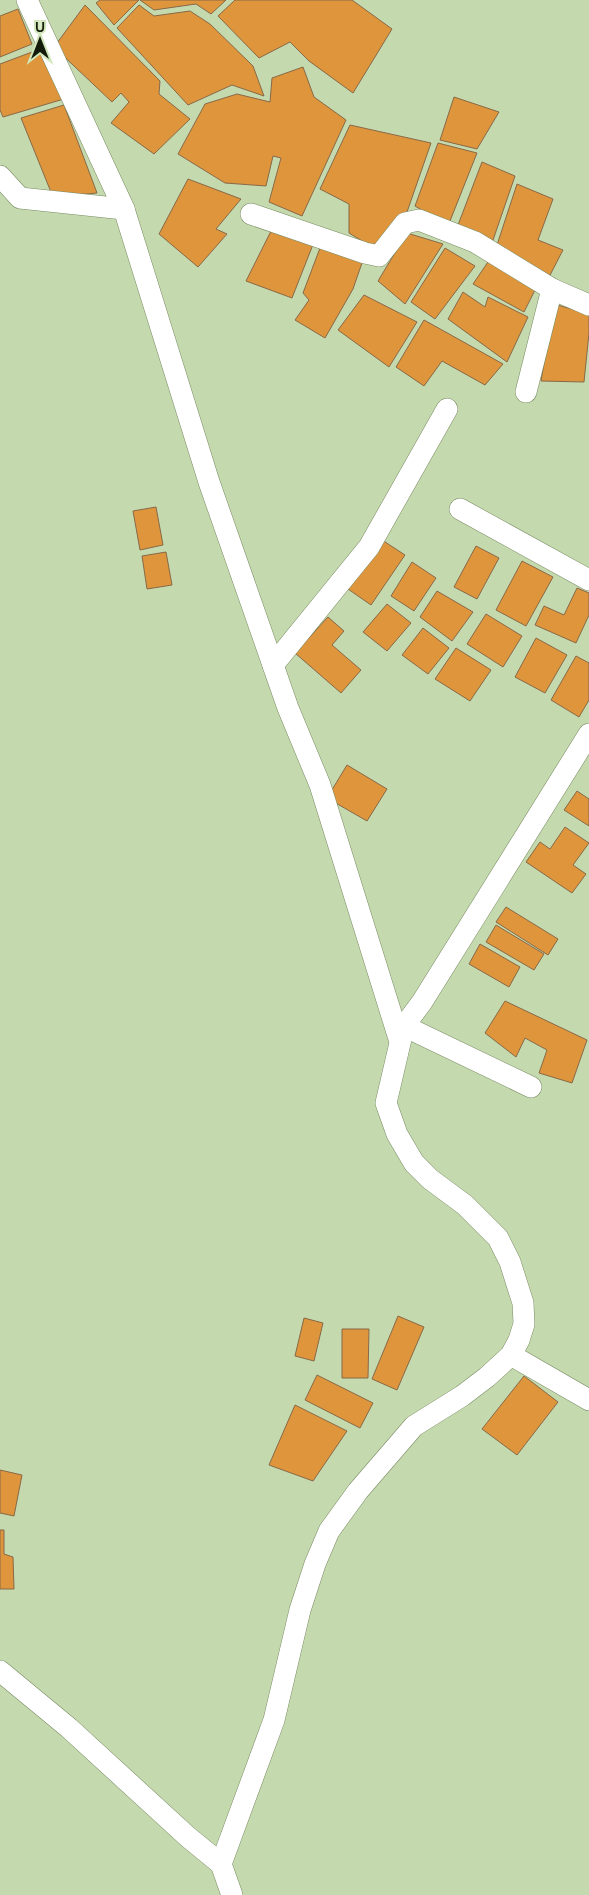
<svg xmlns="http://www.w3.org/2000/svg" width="589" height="1895" viewBox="0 0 589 1895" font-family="Cabin,sans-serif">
<rect width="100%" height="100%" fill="#c5d9ae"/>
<g fill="#de953b" stroke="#886948">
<path d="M100 0H139L114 25 96 3Z"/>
<path d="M140 0H226L211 14 196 4 154 10Z"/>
<path d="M235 0H352L392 29 353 93 309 61 290 42 259 58 218 16Z"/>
<path d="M85 5 160 81 159 94 190 119 154 154 111 123 129 102 121 93 112 102 54 47Z"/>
<path d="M139 5 154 16 190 11 210 24 253 66 264 96 232 85 188 105 117 28Z"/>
<path d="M18 9 32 44 0 57V16Z"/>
<path d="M40 49 64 99 3 117 0 110V64Z"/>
<path d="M303 67 314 97 346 120 302 216 269 202 281 158 273 156 266 186 225 183 178 154 205 104 237 94 270 102 272 78Z"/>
<path d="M454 97 499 112 477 149 440 140Z"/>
<path d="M64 105 97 193 53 197 21 118Z"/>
<path d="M350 125 431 143 407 212 377 250 349 233V204L320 189Z"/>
<path d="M438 143 477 153 448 226 415 206Z"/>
<path d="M482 162 515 176 492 243 458 225Z"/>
<path d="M188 179 241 199 216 229 227 234 198 267 159 234Z"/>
<path d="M517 184 553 199 538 240 563 250 548 279 496 248Z"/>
<path d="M271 231 314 242 292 298 246 281Z"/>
<path d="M407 233 443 244 405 304 378 281Z"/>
<path d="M320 248 363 260 353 289 325 338 295 320 309 300 303 293Z"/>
<path d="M445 248 475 266 435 319 411 302Z"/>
<path d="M490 259 537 286 524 312 473 284Z"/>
<path d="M463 292 485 307 488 297 528 317 507 362 448 319Z"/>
<path d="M364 295 417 322 389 367 338 330Z"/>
<path d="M554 304 589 314V333L584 382 541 381Z"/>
<path d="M424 320 503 364 485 385 442 361 424 386 396 367Z"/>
<path d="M156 507 163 545 140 550 133 511Z"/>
<path d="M382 540 405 555 371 605 348 589Z"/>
<path d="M476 546 499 558 477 599 454 587Z"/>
<path d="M166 552 172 585 147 589 142 556Z"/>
<path d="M522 561 553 577 526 626 496 610Z"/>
<path d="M412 562 436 578 414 611 391 596Z"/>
<path d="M577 588 589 593V615L576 643 535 625 544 606 564 615Z"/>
<path d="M437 591 473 612 452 641 420 617Z"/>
<path d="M387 604 411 623 387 651 363 632Z"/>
<path d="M486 614 522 636 503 667 467 644Z"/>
<path d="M328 617 344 631 332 645 361 670 341 693 295 653Z"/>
<path d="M423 628 449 648 428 674 402 655Z"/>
<path d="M536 638 567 655 545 693 515 677Z"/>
<path d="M456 648 491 670 470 701 435 679Z"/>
<path d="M576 656 589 663V700L579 717 551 700Z"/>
<path d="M347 765 387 789 367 821 327 798Z"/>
<path d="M577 791 589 799V826L564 810Z"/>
<path d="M565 827 589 843 573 865 586 874 572 893 526 862 540 842 550 849Z"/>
<path d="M506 907 558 939 548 955 496 922Z"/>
<path d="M496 925 544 954 534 970 486 942Z"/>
<path d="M480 944 520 967 509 987 469 964Z"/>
<path d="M505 1001 587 1040 572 1083 539 1073 547 1050 525 1038 516 1057 485 1033Z"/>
<path d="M398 1316 424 1327 397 1390 372 1379Z"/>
<path d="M304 1318 323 1323 314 1361 295 1356Z"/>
<path d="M342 1329H369L368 1378H342Z"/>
<path d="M317 1375 373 1403 360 1428 305 1400Z"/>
<path d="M524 1376 558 1402 517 1455 482 1429Z"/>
<path d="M295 1405 347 1431 313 1481 269 1465Z"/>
<path d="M0 1470 22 1475 14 1516 0 1513Z"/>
<path d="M0 1530H4V1554L13 1557 14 1589H0Z"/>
</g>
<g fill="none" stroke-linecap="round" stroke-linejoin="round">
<defs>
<g id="street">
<path d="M27 0 124 209 209 482 288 708 320 785 400 1042"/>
<path d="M0 176 20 198 124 209"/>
<path d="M251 214 365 253 379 256 405 223 419 220 475 242 552 289"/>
<path d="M526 392 552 289 589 305"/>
<path d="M460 509 589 580"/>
<path d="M273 665 369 547 447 409"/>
<path d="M404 1026 531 1087"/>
<path d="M511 1355 589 1400"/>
<path d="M0 1671 69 1728 188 1837 221 1864 232 1895"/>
<path d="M221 1864 274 1720 300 1610 315 1564 329 1531 358 1491 414 1426 462 1396 487 1377 511 1355 519 1340 524 1324 523 1303 510 1262 498 1238 465 1205 430 1179 414 1163 397 1134 386 1103 404 1026 422 1002 589 734"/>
</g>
</defs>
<use href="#street" stroke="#798b63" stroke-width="22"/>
<use href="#street" stroke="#fff" stroke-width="21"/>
</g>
<g transform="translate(40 40)" stroke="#d2e6bb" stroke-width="4" paint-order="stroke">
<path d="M0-4L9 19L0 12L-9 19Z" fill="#141b0b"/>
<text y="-8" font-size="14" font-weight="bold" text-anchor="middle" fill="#141b0b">U</text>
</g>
</svg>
